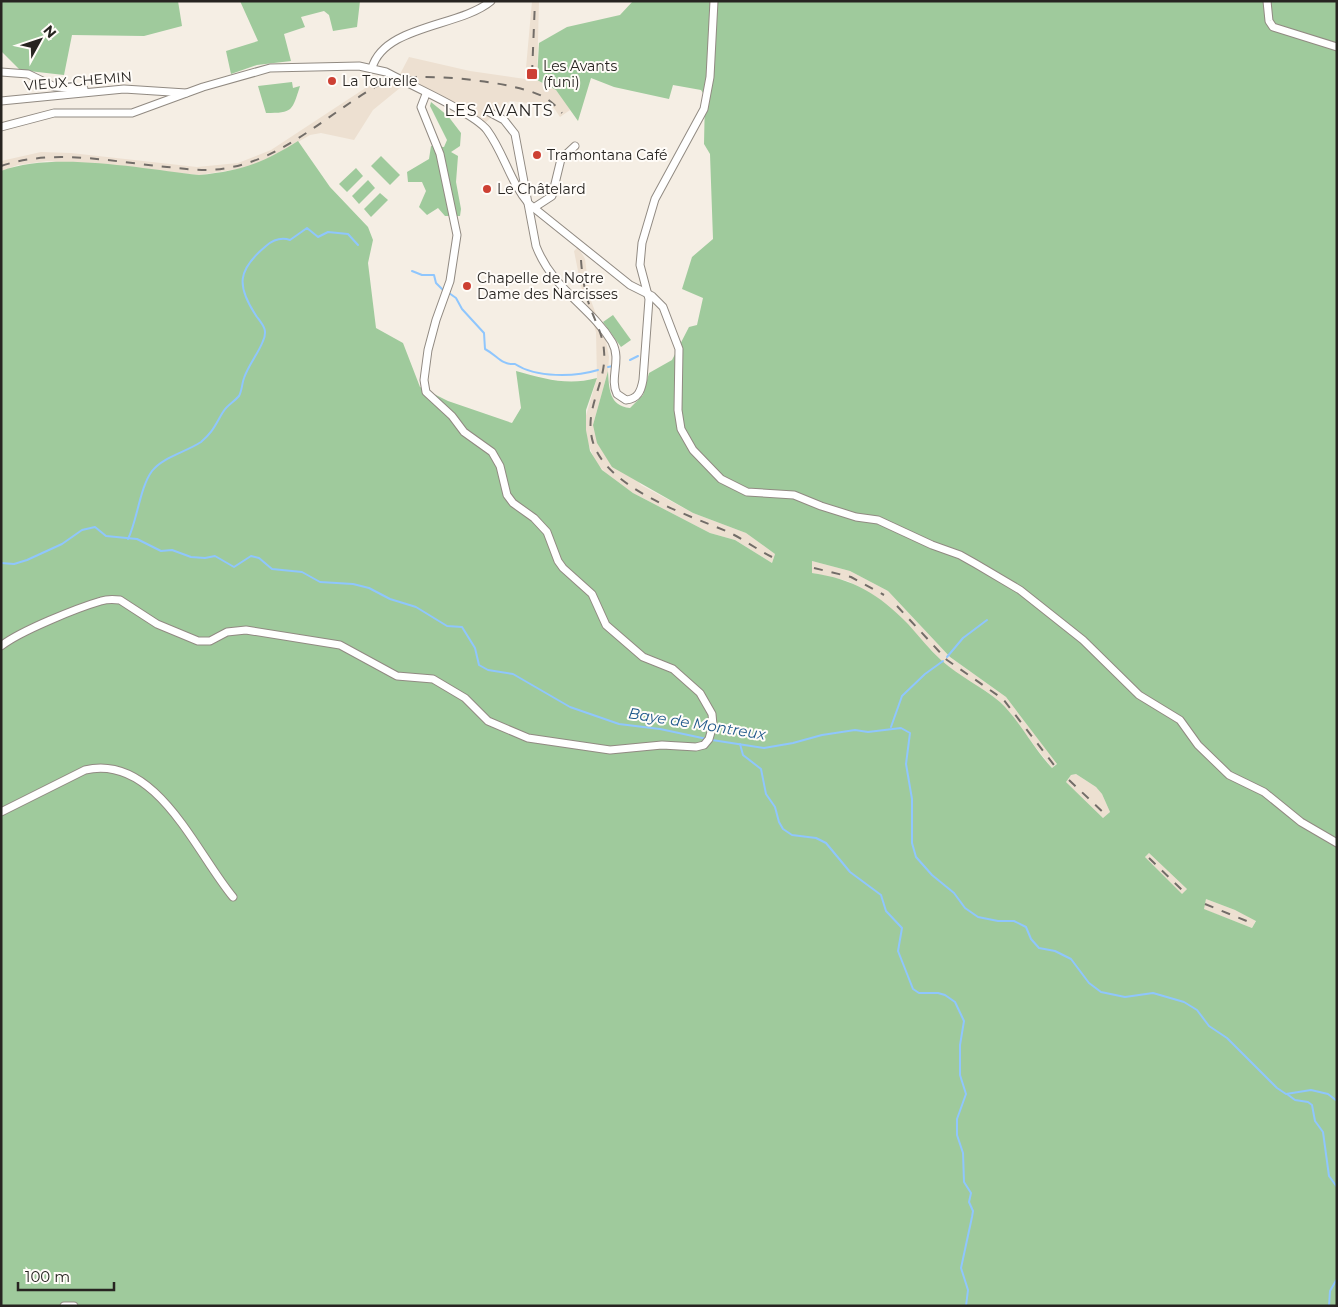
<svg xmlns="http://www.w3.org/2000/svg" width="1338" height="1307" viewBox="0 0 1338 1307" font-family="Montserrat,sans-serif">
<rect width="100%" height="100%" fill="#f5eee4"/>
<g fill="#ede0d1">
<path d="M532 1H539L537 80 556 90 567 104 570 110 560 117 554 108 547 105 510 101 486 122 420 87 406 83 373 110 354 140 321 133 310 135 274 156 251 167 199 175 47 161 18 165 1 171V161L41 152 71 153 197 167 238 163 271 150 370 85 399 76 409 57 470 71 525 79Z"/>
<path d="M578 247 585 259 590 298 606 341 609 357 608 371 593 425 641 485 693 513 746 533 775 554 772 563 735 540 710 533 633 493 609 477 595 461 587 441 585 419 597 378 596 332 581 286 574 251Z"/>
<path d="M812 561 850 571 888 591 950 657 1006 697 1057 763 1052 768 1001 703 986 691 966 681 942 661 895 613 875 596 848 581 812 573Z"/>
<path d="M1076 774 1096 787 1102 794 1110 812 1103 818 1066 782 1071 775Z"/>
<path d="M1149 853 1187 889 1182 895 1145 857Z"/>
<path d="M1206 899 1235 910 1256 920 1252 928 1203 909Z"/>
</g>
<g fill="#9fca9c" fill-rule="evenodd">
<path d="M1 1H178L182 26 144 36 72 35 64 75 20 70 1 51Z"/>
<path d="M240 1H360L357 27 333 31 329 15 324 11 301 17 305 27 284 34 291 61 257 65 231 74 226 51 258 41Z"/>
<path d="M633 1H1337V1306H1V171C55 151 141 169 199 175 241 171 263 163 298 141L330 187 368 227 373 240 368 263 376 328 403 343 420 387 448 401 512 423 521 408 516 371C545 379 568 386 597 378L586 410V430L590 451 602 470 633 493 710 533 735 540 772 563 775 554 746 533 693 513 612 467 597 443 593 425 608 371C609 388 609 406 630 408L643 395 649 373 672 360 689 327 697 325 703 298 682 289 692 257 713 239 710 154 704 144 705 96 701 90 673 85 669 99 614 87 591 78 578 121 556 90 537 80 539 43 567 27 620 15ZM812 561 850 571 888 591 950 657 1006 697 1057 764 1052 768C1033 748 1020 721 1000 702 981 686 960 677 941 660 929 649 919 636 908 624 879 594 853 579 812 573ZM1076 774 1096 787 1102 794 1110 812 1103 818 1066 782 1071 775ZM1149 853 1187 889 1182 894 1145 857ZM1206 899 1235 910 1256 921 1252 928 1204 909Z"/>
<path d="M292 82 293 88 300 86C292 111 293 113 266 113L258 86Z"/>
<path d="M431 102 448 116 461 133 460 146 451 152 458 156 456 182 461 209 460 216H445L438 208 427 215 419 207 426 191 422 182H408L407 172 429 159 431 146 444 147 447 140 430 106Z"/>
<path d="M381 156 400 175 390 185 371 166Z"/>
<path d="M356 168 363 176 347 192 339 184Z"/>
<path d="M368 180 375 188 359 204 352 196Z"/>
<path d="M380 193 388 200 371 217 364 209Z"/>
<path d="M613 315 631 340 621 347 603 322Z"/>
</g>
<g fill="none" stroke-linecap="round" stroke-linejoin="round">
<g stroke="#8fc6fd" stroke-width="2">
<path d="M412 271 422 275H434L436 283 443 290"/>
<path d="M449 293 456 298 462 309 484 333 485 349C498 356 501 365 515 364 536 378 575 377 598 370"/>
<path d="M630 360 638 356"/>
<path d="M608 367 613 366"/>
<path d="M128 539C137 521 140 487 152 471 163 457 186 452 201 442 213 432 215 425 223 412 227 405 234 402 239 396 242 391 242 383 244 378 249 364 258 354 263 341 268 330 263 325 257 317 236 286 237 270 266 246 273 240 281 237 290 240L307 228 318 237 328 232 348 234 358 245"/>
<path d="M1 563 14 564 27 560 62 544 82 530 95 527 106 536 137 539 161 551 172 550 191 557 205 558 215 556 234 567 251 556 259 558 272 569 302 572 320 582 353 584 369 588 390 599 416 607 447 626 462 627 475 648 479 665 488 670 513 674 570 707 619 724 660 729 707 739"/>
<path d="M947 657 963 638 987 620"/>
<path d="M891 727 902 696 925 674 943 661"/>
<path d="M712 740 764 748 793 743 822 735 855 730 868 732 901 728 910 733 906 764 912 799V843L916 857 932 875 954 893 965 908 978 917 998 921H1014L1026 927 1031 939 1039 948 1055 951 1071 959 1089 983 1101 992 1125 997 1153 993 1184 1002 1197 1010 1209 1026 1227 1038 1277 1088 1286 1094 1311 1090 1328 1094 1337 1101"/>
<path d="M740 744 743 755 761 769 766 794 775 807 779 822 783 829 792 835 816 838 826 843 850 872 881 895 886 911 902 928 898 951 913 989 919 993H938L945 995 955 1002 964 1021 960 1045V1075L966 1094 957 1119V1135L963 1153 964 1182 971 1193 969 1202 973 1211 972 1217 961 1268 968 1290 966 1306"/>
<path d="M1287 1094 1295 1100 1308 1102 1312 1105 1315 1121 1323 1132 1329 1176 1337 1187"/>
<path d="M1329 1306 1330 1291 1337 1279"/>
</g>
<defs>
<g id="minor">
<path d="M1267 1 1269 21 1273 27 1337 47"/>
<path d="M372 68C384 25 460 27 491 1"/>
<path d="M1 72 28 74 55 87 84 89"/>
<path d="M1 101 124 89 186 93"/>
<path d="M489 112 504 120 515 134 536 246C553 290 590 306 612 342 622 360 609 378 617 394L626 400C638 399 641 391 643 380L649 299 640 265 642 243 655 199 704 109 710 77 714 1"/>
<path d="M1 127 54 113H132L203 87 270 68 359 66 386 72C408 84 474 113 487 130 504 153 510 182 529 204L630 285 652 296 663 307 679 349 678 410 681 429 693 450 721 479 747 492 794 495 821 506 856 517 878 520 932 545 960 555 976 564 1020 590 1083 640 1139 695 1180 720 1198 745 1229 775 1264 792 1301 822 1337 843"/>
<path d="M535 207 552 196 561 159 575 146"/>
<path d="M1 646C20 631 77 608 101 601 107 599 113 599 120 600L157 624 198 641H210L227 632 246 630 340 645 397 676 433 679 465 698 488 721 528 738 610 750 662 745 696 747 704 745 709 739 713 725 712 714 700 693 673 669 643 657 606 625 592 594 563 568 558 561 547 532 534 518 513 503 507 495 500 466 492 452 464 432 452 416 426 392 424 380 428 350 436 320 450 281 457 235 440 154 421 107 426 94"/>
<path d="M1 812 85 770C156 753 196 853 233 897"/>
<path d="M64 1306H74"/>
</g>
</defs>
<use href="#minor" stroke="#918a82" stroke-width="9"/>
<use href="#minor" stroke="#fff" stroke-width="7"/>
<g stroke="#726d68" stroke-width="2" stroke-dasharray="9 9" stroke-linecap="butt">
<path d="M532 74 535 1"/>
<path d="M1 166C54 148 113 162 167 167 187 169 207 172 227 168 283 159 328 114 375 87 385 82 394 79 405 78 436 74 514 82 542 96 550 100 556 106 562 113"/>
<path d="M581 260C582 274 584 288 588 301 593 318 603 333 604 351 607 380 587 404 591 433 597 485 683 513 726 531 742 538 756 549 772 557"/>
<path d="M814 568 851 577 884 595"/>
<path d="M897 606 947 660 1003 699 1054 765"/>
<path d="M1069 780 1105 814"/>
<path d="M1149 858 1183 891"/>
<path d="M1205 904 1254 924"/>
</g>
</g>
<g fill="#cd4033" stroke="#fffcf8" stroke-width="2">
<rect x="526" y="68" width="12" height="12" rx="2.5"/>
<circle cx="332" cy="81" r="5"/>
<circle cx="537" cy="155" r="5"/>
<circle cx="487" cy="189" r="5"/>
<circle cx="467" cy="286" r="5"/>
</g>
<g text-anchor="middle" stroke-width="4" stroke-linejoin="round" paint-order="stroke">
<g font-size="14" fill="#272421" stroke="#fffcf8" text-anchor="start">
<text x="543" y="71">Les Avants<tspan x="543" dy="16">(funi)</tspan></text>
<text x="342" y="86">La Tourelle</text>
<text x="547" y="160">Tramontana Café</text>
<text x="497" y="194">Le Châtelard</text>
<text x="477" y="283">Chapelle de Notre<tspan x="477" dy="16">Dame des Narcisses</tspan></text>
</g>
<g font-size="14" fill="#272421" stroke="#fffcf8">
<text transform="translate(78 81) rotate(-5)" y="5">VIEUX-CHEMIN</text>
</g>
<g font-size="15" font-style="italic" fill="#20598c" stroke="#fffcf8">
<text transform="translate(697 724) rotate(9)" y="5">Baye de Montreux</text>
</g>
<g font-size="16" letter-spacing="1" fill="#272421" stroke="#fffcf8">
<text x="499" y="116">LES AVANTS</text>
</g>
</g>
<rect width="1338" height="1307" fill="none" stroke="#272421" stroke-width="5"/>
<g transform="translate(40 40) rotate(50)" stroke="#fffcf8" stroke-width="4" paint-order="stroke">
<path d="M0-4L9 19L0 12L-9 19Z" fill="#272421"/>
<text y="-8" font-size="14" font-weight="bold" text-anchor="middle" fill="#272421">N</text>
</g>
<path d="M18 1282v8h96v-8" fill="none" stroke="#272421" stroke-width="2.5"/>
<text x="25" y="1282" font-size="15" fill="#272421" stroke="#fffcf8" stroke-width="4" paint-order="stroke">100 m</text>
</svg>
